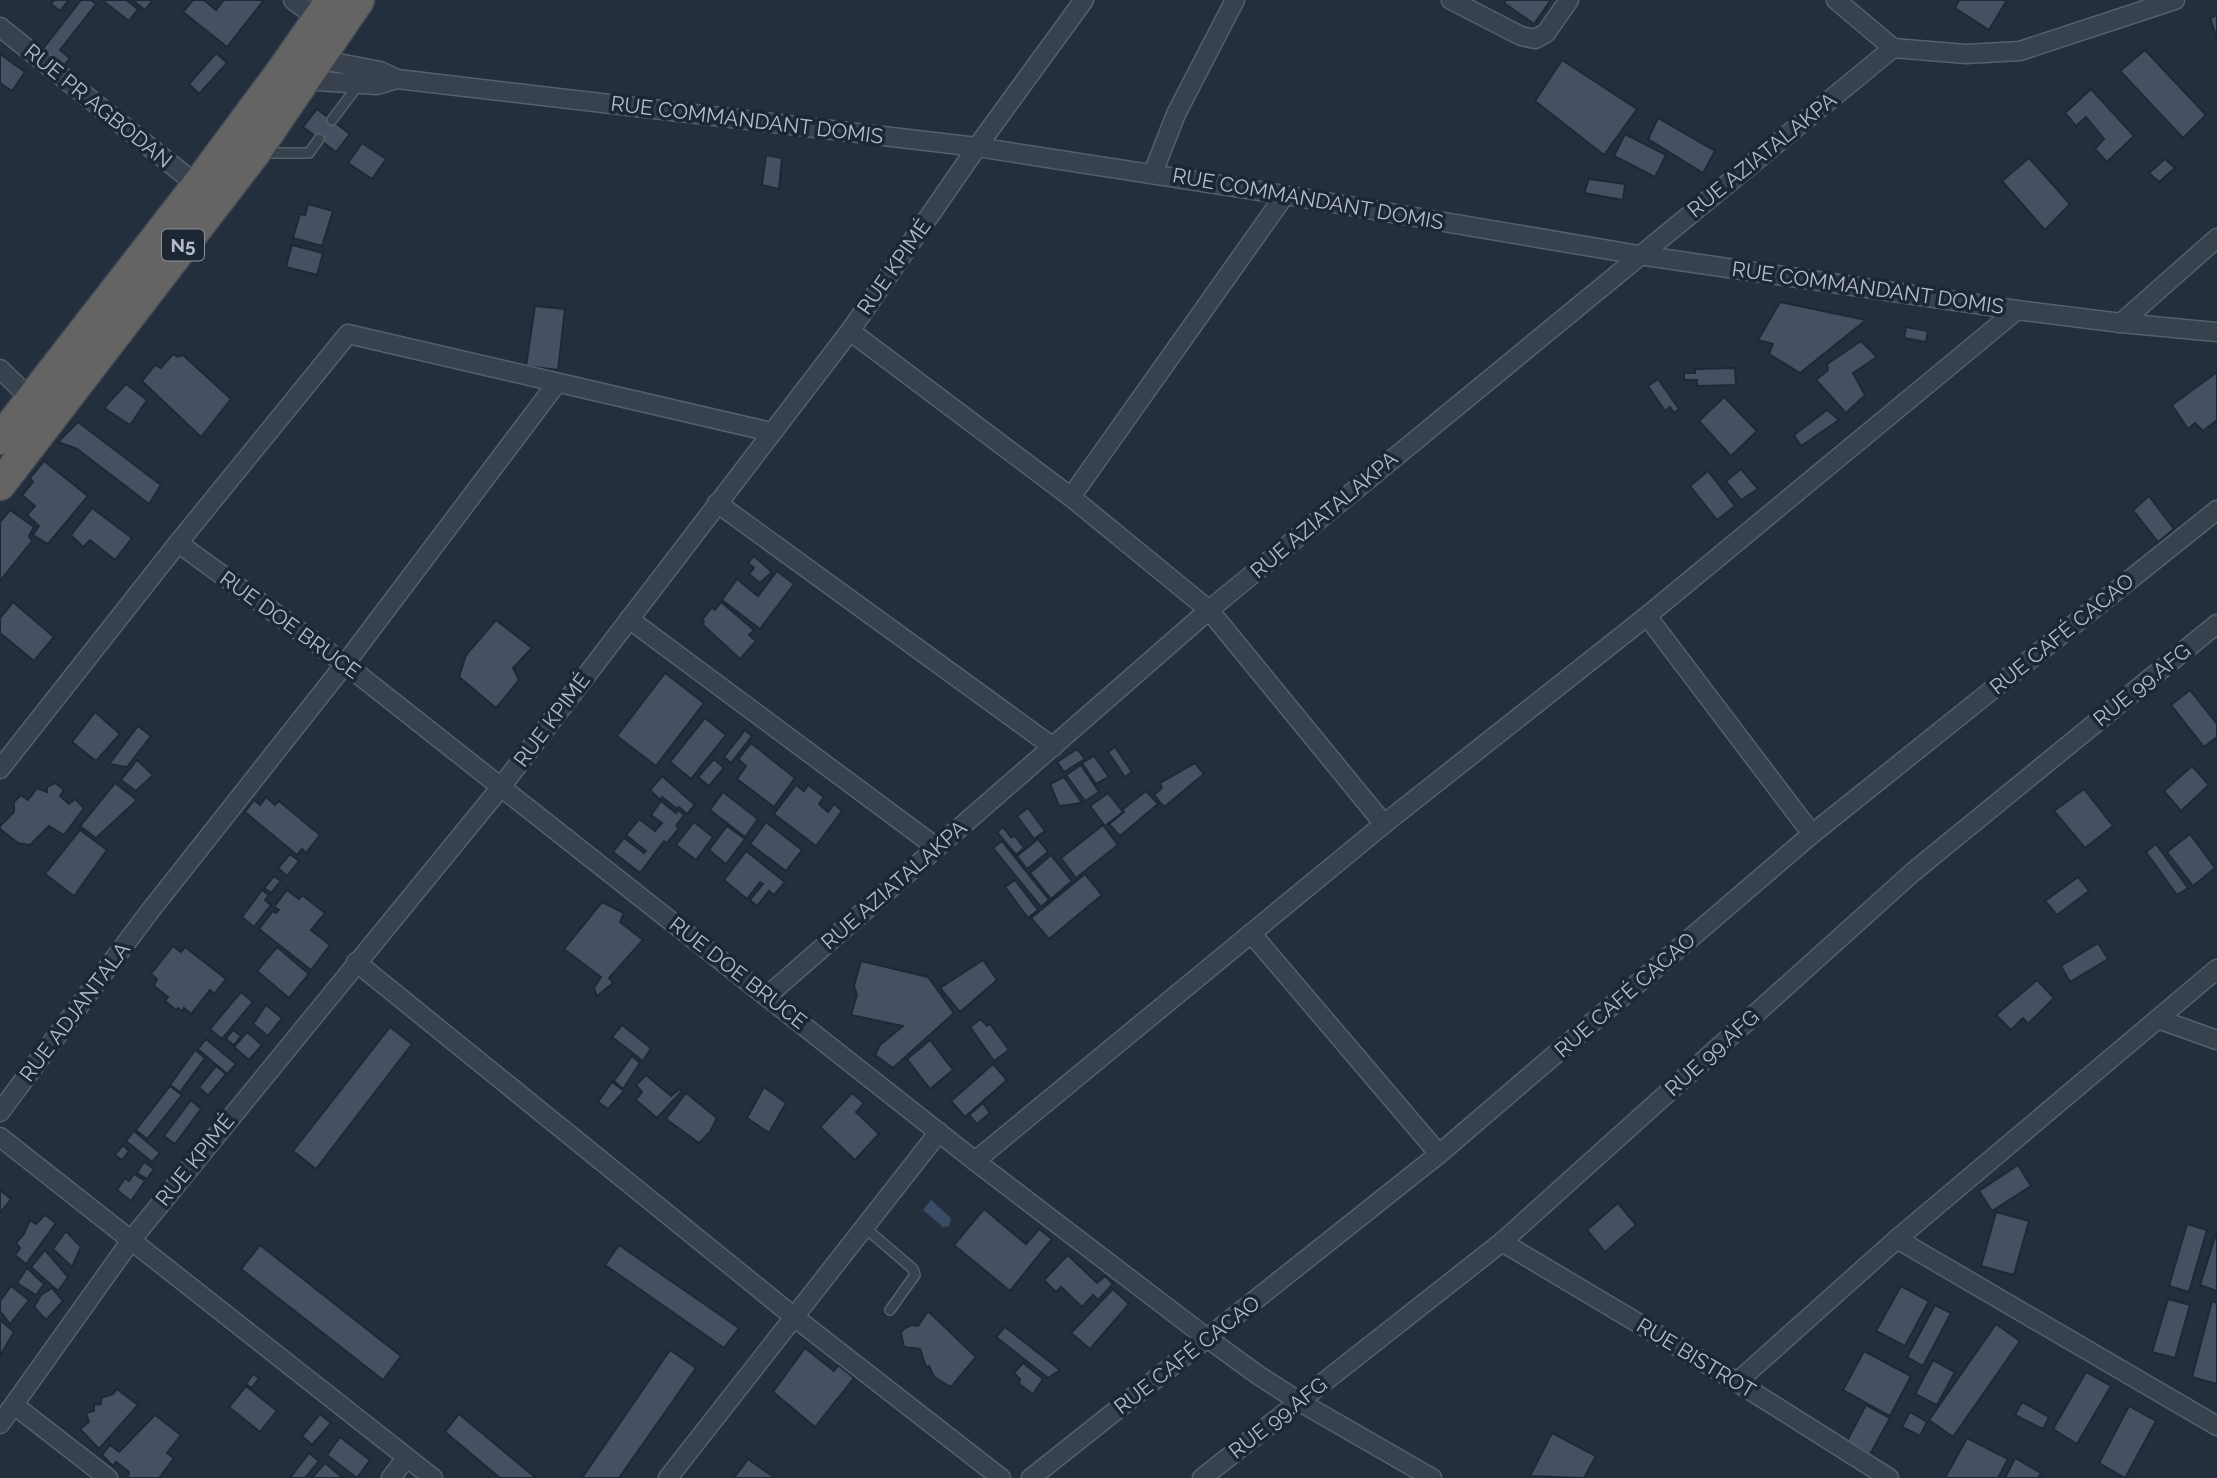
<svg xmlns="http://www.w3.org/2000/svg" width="2217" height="1478" viewBox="0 0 2217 1478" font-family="Raleway,sans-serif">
<rect width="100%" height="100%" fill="#242f3e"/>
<path fill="#394c67" d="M931 1200 951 1218 949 1226 943 1227 923 1210Z"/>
<g fill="#455162" stroke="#1f2835" stroke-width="2">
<path d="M54 0H69L60 11 51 4Z"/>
<path d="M81 0H91L96 4 60 50 70 58 63 67 42 50Z"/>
<path d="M102 0H126L138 9 129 21Z"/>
<path d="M132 0H153L145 10Z"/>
<path d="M193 0H204L216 10 224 0H264L227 47 183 12Z"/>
<path d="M1506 0H1551L1534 24 1504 3Z"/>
<path d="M1959 0H2007L1989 30 1955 8Z"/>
<path d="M2217 15V35L2216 36 2210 18Z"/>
<path d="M2145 50 2206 115 2183 138 2120 71Z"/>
<path d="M216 53 227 63 199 94 189 84Z"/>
<path d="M0 54 25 72 12 91 0 83Z"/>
<path d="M1562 60 1637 109 1604 155 1535 101Z"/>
<path d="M2091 89 2134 136 2107 162 2095 149 2104 139 2086 117 2076 126 2065 113Z"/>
<path d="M317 109 350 134 336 152 303 127Z"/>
<path d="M1658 118 1715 151 1703 173 1648 139Z"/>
<path d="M1625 134 1666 155 1655 177 1614 156Z"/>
<path d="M362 143 386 159 372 179 348 163Z"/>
<path d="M766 155 782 158 779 189 762 185Z"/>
<path d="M2029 158 2070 204 2045 230 2002 181Z"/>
<path d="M2165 159 2175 168 2159 182 2149 173Z"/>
<path d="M1589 179 1625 184 1623 200 1584 193Z"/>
<path d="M308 204 333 211 322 246 293 238 300 214 305 215Z"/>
<path d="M292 245 323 253 317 275 286 267Z"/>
<path d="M1780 302 1866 320 1800 373 1769 354 1773 344 1758 340Z"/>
<path d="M535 306 565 309 558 370 526 366Z"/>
<path d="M1906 327 1928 331 1926 342 1904 338Z"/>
<path d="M1861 341 1877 357 1853 373 1865 395 1846 413 1816 380 1828 370 1827 364Z"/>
<path d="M173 354 178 357 183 355 231 399 201 437 142 381 155 365 161 368Z"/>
<path d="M1735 368 1736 385 1697 386V380H1684V373H1695V369Z"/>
<path d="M2217 372V420L2203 431 2195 423 2188 429 2172 405Z"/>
<path d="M1658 379 1679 409 1674 413 1670 407 1665 411 1648 386Z"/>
<path d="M126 384 147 400 130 425 104 408Z"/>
<path d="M1724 397 1757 431 1731 456 1699 421Z"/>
<path d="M1827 410 1839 420 1801 446 1794 435Z"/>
<path d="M78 422 161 485 149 504 77 449 58 442Z"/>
<path d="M44 461 88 496 48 544 33 535 39 526 27 515 35 506 22 495 33 482 30 478Z"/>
<path d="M1741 469 1758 489 1741 500 1726 481Z"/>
<path d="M1708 471 1735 506 1717 520 1690 486Z"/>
<path d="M2149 496 2174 529 2158 542 2133 510Z"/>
<path d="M92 508 132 538 115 560 90 540 83 547 71 535Z"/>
<path d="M10 510 34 527 29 536 32 541 0 581V522Z"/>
<path d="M754 556 772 572 760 583 749 574 754 568 748 563Z"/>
<path d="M777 571 794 584 760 629 722 600 737 579 758 596Z"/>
<path d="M13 602 54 637 34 661 0 633V618Z"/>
<path d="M721 602 754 630 749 635 756 641 740 659 702 624 704 622 702 620 712 607 715 610Z"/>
<path d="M496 620 532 648 513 668 519 680 496 708 459 677 466 655Z"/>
<path d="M665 673 704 703 656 766 617 736Z"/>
<path d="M2190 690 2217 724V737L2204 747 2171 705Z"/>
<path d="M95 712 120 734 96 761 72 742Z"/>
<path d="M705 718 726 735 691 779 670 762Z"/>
<path d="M138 726 151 736 127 767 109 764Z"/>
<path d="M745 730 752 736 731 763 724 757Z"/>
<path d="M751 743 795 778 774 807 737 779 746 766 738 759Z"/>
<path d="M1115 747 1132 772 1125 777 1108 752Z"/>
<path d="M1077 749 1085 759 1064 772 1057 762Z"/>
<path d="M1094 756 1109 777 1096 784 1082 763Z"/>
<path d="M714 759 724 768 709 786 698 777Z"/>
<path d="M137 760 153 775 136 791 121 780Z"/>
<path d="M1195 763 1204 774 1164 807 1154 795 1162 788 1160 783Z"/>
<path d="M1081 765 1099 792 1085 801 1066 775Z"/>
<path d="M2192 766 2209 785 2181 811 2164 791Z"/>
<path d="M662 776 695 805 687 814 679 807 677 809 662 797 660 800 650 790Z"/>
<path d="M1064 777 1082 803 1059 806 1050 784Z"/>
<path d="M55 783 64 790 60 796 69 804 75 799 84 808 64 835 49 826 30 845 18 843 0 829V826L14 812V802L21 795 28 800 37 788 47 792V787Z"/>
<path d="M115 783 137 800 96 838 80 826Z"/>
<path d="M796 785 804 791 808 785 824 797 819 804 828 812 834 804 842 811 816 846 774 814Z"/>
<path d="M2084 789 2113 826 2085 848 2054 811Z"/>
<path d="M1146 791 1158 804 1120 836 1109 824 1124 812 1122 810Z"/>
<path d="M723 792 758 819 745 837 710 810Z"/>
<path d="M1108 793 1123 812 1105 826 1090 806Z"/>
<path d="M266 797 275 805 279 801 320 835 306 853 302 849 297 855 245 812 254 800 260 805Z"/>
<path d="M661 801 676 813 678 810 684 815 676 826 679 828 667 843 664 841 640 873 613 852 624 838 644 853 646 851 626 835 639 819 655 831 662 823 651 815Z"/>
<path d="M1028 808 1045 831 1034 839 1017 816Z"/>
<path d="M694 822 713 837 696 860 676 845Z"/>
<path d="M766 822 802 850 786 871 750 844Z"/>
<path d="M1103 825 1118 845 1076 878 1061 858Z"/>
<path d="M727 826 745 839 726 864 709 850Z"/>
<path d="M1003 827 1011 837 1015 836 1024 848 1016 855 997 832Z"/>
<path d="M80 830 107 850 74 896 45 874Z"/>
<path d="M2190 834 2215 868 2193 886 2167 852Z"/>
<path d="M1038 839 1048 852 1027 869 1017 856Z"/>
<path d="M1002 841 1049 900 1041 907 993 848Z"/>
<path d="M2156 844 2188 888 2177 895 2146 852Z"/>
<path d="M746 851 785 882 774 895 769 891 757 906 750 900 763 884 760 882 747 899 724 880Z"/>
<path d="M290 854 299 861 287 876 278 868Z"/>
<path d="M1051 855 1072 881 1051 899 1030 873Z"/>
<path d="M1085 874 1102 895 1049 939 1031 918Z"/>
<path d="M274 876 281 881 271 893 264 888Z"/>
<path d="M2078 877 2089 891 2057 915 2045 901Z"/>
<path d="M1015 880 1038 910 1028 918 1005 887Z"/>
<path d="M262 890 269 895 265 900 271 905 254 927 242 917Z"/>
<path d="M287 890 299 899 302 895 325 913 311 930 330 945 311 970 259 929 273 911 276 913 279 910 274 907Z"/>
<path d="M602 902 624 913 620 922 643 940 609 978 613 983 597 996 594 988 601 977 564 949Z"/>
<path d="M2098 943 2108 959 2070 982 2061 966Z"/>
<path d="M173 946 181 952 185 947 226 979 214 994 210 990 191 1014 184 1008 182 1011 178 1008 176 1010 165 1001 168 997 154 986 157 979 151 974Z"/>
<path d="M277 947 309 974 289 998 257 971Z"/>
<path d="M983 960 997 980 960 1012 940 988Z"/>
<path d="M861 961 928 977 954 1013 893 1068 875 1055 880 1045 903 1026 851 1015 857 995 854 986Z"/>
<path d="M2037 980 2054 998 2028 1024 2023 1018 2011 1030 1996 1015Z"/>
<path d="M241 992 253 1002 222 1039 210 1029Z"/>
<path d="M266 1005 282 1018 268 1036 253 1024Z"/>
<path d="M981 1019 987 1026 990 1024 1009 1050 994 1061 970 1027Z"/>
<path d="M622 1025 651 1048 643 1061 612 1037Z"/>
<path d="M390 1027 412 1044 316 1169 293 1151Z"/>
<path d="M233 1030 241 1036 234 1045 226 1039Z"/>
<path d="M247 1032 262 1045 249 1060 234 1047Z"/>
<path d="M206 1039 236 1064 227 1074 198 1049Z"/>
<path d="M930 1040 953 1070 930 1089 907 1059Z"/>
<path d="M195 1050 205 1058 180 1092 170 1085Z"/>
<path d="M632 1056 640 1063 623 1089 614 1081Z"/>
<path d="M993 1064 1007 1080 965 1117 951 1101Z"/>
<path d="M216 1066 226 1074 208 1096 199 1087Z"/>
<path d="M646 1075 671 1096 680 1089 682 1091 657 1118 636 1100 642 1092 636 1085Z"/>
<path d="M612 1082 624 1091 608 1109 598 1102Z"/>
<path d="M170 1086 182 1095 147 1139 136 1130Z"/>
<path d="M764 1087 786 1103 769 1133 747 1118Z"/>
<path d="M686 1093 717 1118 710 1132 699 1143 666 1119Z"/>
<path d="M852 1093 864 1103 856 1112 879 1134 855 1160 820 1127Z"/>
<path d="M191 1100 201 1109 175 1144 164 1136Z"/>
<path d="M983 1103 990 1113 977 1124 969 1115Z"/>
<path d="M134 1131 160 1153 152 1162 126 1141Z"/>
<path d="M123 1145 129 1151 122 1160 115 1155Z"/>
<path d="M144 1162 154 1169 147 1179 137 1173Z"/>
<path d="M2018 1165 2031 1186 1992 1211 1979 1191Z"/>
<path d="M134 1174 145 1181 131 1201 117 1190 125 1178 129 1181Z"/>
<path d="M0 1190 11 1199 0 1213Z"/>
<path d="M1618 1203 1636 1225 1605 1252 1587 1230Z"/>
<path d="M984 1209 1026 1244 1039 1229 1052 1239 1010 1291 954 1245Z"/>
<path d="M1996 1212 2029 1221 2014 1275 1981 1266Z"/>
<path d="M45 1215 56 1223 26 1264 15 1255 20 1248 16 1243 24 1234 30 1220 36 1224Z"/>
<path d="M2187 1224 2207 1230 2189 1292 2169 1286Z"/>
<path d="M66 1231 81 1247 72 1267 53 1249Z"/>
<path d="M2217 1231V1291L2200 1285Z"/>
<path d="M260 1245 401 1356 383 1380 241 1269Z"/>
<path d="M619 1245 739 1328 724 1348 605 1265Z"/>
<path d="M45 1250 68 1277 58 1291 31 1267Z"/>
<path d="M1068 1255 1097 1283 1105 1276 1113 1284 1098 1300 1093 1295 1082 1307 1061 1287 1056 1292 1044 1280Z"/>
<path d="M27 1268 44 1284 36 1295 17 1283Z"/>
<path d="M11 1286 29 1300 10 1324 0 1311V1301Z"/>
<path d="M1901 1286 1929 1301 1905 1346 1876 1331Z"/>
<path d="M52 1288 63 1301 46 1320 34 1307 41 1295Z"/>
<path d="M1113 1289 1129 1304 1090 1349 1071 1333Z"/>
<path d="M2168 1299 2190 1305 2175 1358 2152 1352Z"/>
<path d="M2212 1301 2217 1303V1384L2192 1377Z"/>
<path d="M1935 1305 1951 1313 1923 1366 1907 1357Z"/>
<path d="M928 1311 976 1357 951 1387 934 1377 929 1366 926 1367 920 1349 904 1347 902 1338 901 1332 905 1328 911 1325 918 1326Z"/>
<path d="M0 1320 14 1332 0 1356Z"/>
<path d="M1996 1324 2020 1341 1953 1437 1929 1420Z"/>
<path d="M1005 1327 1060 1370 1048 1378 996 1337Z"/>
<path d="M805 1348 834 1371 838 1365 854 1378 815 1427 773 1392Z"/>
<path d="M670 1350 696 1368 619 1478H582Z"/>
<path d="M1864 1351 1911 1376 1890 1416 1843 1390Z"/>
<path d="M1933 1360 1955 1372 1937 1405 1915 1394Z"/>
<path d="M1023 1363 1043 1379 1033 1394 1019 1384 1020 1379 1014 1373Z"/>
<path d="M2086 1372 2111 1386 2077 1444 2053 1429Z"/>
<path d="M253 1374 259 1378 252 1388 246 1384Z"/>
<path d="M246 1386 277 1411 260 1432 229 1407Z"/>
<path d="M117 1389 138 1405 99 1449 80 1429 89 1422 86 1413 94 1411V1405L101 1404V1398L113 1394Z"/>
<path d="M2022 1402 2049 1417 2043 1429 2015 1415Z"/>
<path d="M1866 1405 1890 1418 1870 1454 1847 1441Z"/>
<path d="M2129 1406 2156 1421 2125 1478 2099 1463Z"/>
<path d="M1910 1412 1927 1422 1920 1436 1902 1427Z"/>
<path d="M320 1414 331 1423 312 1445 302 1436Z"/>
<path d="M459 1414 536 1478H500L445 1432Z"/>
<path d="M155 1415 181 1435 167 1453 174 1458 159 1478H128L129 1472 116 1462 113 1466 102 1455 110 1445 119 1452Z"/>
<path d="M1552 1433 1596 1456 1584 1478 1530 1476Z"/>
<path d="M340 1437 370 1460 357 1478 327 1455Z"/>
<path d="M1967 1438 2008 1459 1998 1478H1945Z"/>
<path d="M309 1453 319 1461 305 1478H290Z"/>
<path d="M2015 1458 2041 1473 2038 1478H2005Z"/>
<path d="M748 1459 775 1478H734Z"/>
<path d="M325 1463 343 1478H312Z"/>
</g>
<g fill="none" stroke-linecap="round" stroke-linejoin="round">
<defs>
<g id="service">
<path d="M332 120 359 84"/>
<path d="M263 153H309L319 139"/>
<path d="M864 1227 913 1269 915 1275 890 1310"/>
</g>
<g id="minor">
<path d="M293 0 317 18"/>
<path d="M1451 0 1521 36 1535 39 1546 33 1569 0"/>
<path d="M1836 0 1893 48 1966 54 2020 51 2175 0"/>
<path d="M0 27 197 185"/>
<path d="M317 59 380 71 397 79 977 147 1285 195 1639 255 2017 310 2121 323 2217 332"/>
<path d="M303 80 377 85 397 79"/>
<path d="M1153 173 1176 114 1235 0"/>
<path d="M2121 323 2217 238"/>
<path d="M850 331 1071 497 1209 610 1384 824"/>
<path d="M0 369 31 399"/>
<path d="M1071 497 1285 195"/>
<path d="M717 503 1053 747"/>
<path d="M178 543 345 664 975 1161 1207 1338 1258 1375 1300 1402 1432 1478"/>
<path d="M1647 616 1812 834"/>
<path d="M629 619 936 847"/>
<path d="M0 769 178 543 348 334 771 432"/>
<path d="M1251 933 1439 1154"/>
<path d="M356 962 793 1316 1001 1478"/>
<path d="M767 996 1209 610 1893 48"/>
<path d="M2158 1019 2217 1040"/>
<path d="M0 1112 150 911 345 664 557 383"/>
<path d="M0 1137 433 1478"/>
<path d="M975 1161 1384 824 1647 616 2017 310"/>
<path d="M1897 1239 2217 1426"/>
<path d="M1502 1242 1737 1382 1889 1478"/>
<path d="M1737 1382 1897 1239 2217 969"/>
<path d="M14 1405 108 1478"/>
<path d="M0 1424 132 1239 501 787 850 331 977 147 1084 0"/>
<path d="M391 1478 406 1458"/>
<path d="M668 1478 939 1132"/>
<path d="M1031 1478 1439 1154 1812 834 2217 510"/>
<path d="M1202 1478 1502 1242 1913 872 2217 624"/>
</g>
<g id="trunk">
<path d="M0 439 197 185 283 69 331 0"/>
<path d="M0 485 255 153 359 0"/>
</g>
</defs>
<use href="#service" stroke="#565f6c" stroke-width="12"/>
<use href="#minor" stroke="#565f6c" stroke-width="21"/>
<use href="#trunk" stroke="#434c59" stroke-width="33"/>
<use href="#service" stroke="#38414e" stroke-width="9"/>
<use href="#minor" stroke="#38414e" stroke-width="18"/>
<use href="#trunk" stroke="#656462" stroke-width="30"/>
</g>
<g text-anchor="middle" stroke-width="7" stroke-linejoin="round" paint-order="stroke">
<rect fill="#1d2633" stroke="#878f9c" stroke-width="2" x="162" y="229.5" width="42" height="31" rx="5"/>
<g font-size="19" font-weight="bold" fill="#b4bcc9">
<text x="183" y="252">N5</text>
</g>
<g font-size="21" fill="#b4bcc9" stroke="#1d2633">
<text transform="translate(98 106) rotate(39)" y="7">RUE PR AGBODAN</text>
<text transform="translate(747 120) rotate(7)" y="7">RUE COMMANDANT DOMIS</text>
<text transform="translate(1762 155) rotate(-39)" y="7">RUE AZIATALAKPA</text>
<text transform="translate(1308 199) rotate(10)" y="7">RUE COMMANDANT DOMIS</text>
<text transform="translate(894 267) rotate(-55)" y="7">RUE KPIMÉ</text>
<text transform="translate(1868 288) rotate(8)" y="7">RUE COMMANDANT DOMIS</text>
<text transform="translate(1324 515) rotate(-40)" y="7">RUE AZIATALAKPA</text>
<text transform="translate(290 625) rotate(36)" y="7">RUE DOE BRUCE</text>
<text transform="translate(2062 634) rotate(-39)" y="7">RUE CAFÉ CACAO</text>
<text transform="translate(2142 685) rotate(-39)" y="7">RUE 99.AFG</text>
<text transform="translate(552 720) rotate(-53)" y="7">RUE KPIMÉ</text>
<text transform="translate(894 885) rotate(-41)" y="7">RUE AZIATALAKPA</text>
<text transform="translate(738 973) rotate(38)" y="7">RUE DOE BRUCE</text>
<text transform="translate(1625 995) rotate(-41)" y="7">RUE CAFÉ CACAO</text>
<text transform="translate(75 1012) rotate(-53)" y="7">RUE ADJANTALA</text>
<text transform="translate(1712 1053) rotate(-42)" y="7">RUE 99.AFG</text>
<text transform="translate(195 1160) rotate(-51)" y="7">RUE KPIMÉ</text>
<text transform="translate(1187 1355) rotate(-38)" y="7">RUE CAFÉ CACAO</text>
<text transform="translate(1696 1358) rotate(31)" y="7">RUE BISTROT</text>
<text transform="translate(1278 1418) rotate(-38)" y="7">RUE 99.AFG</text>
</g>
</g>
</svg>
